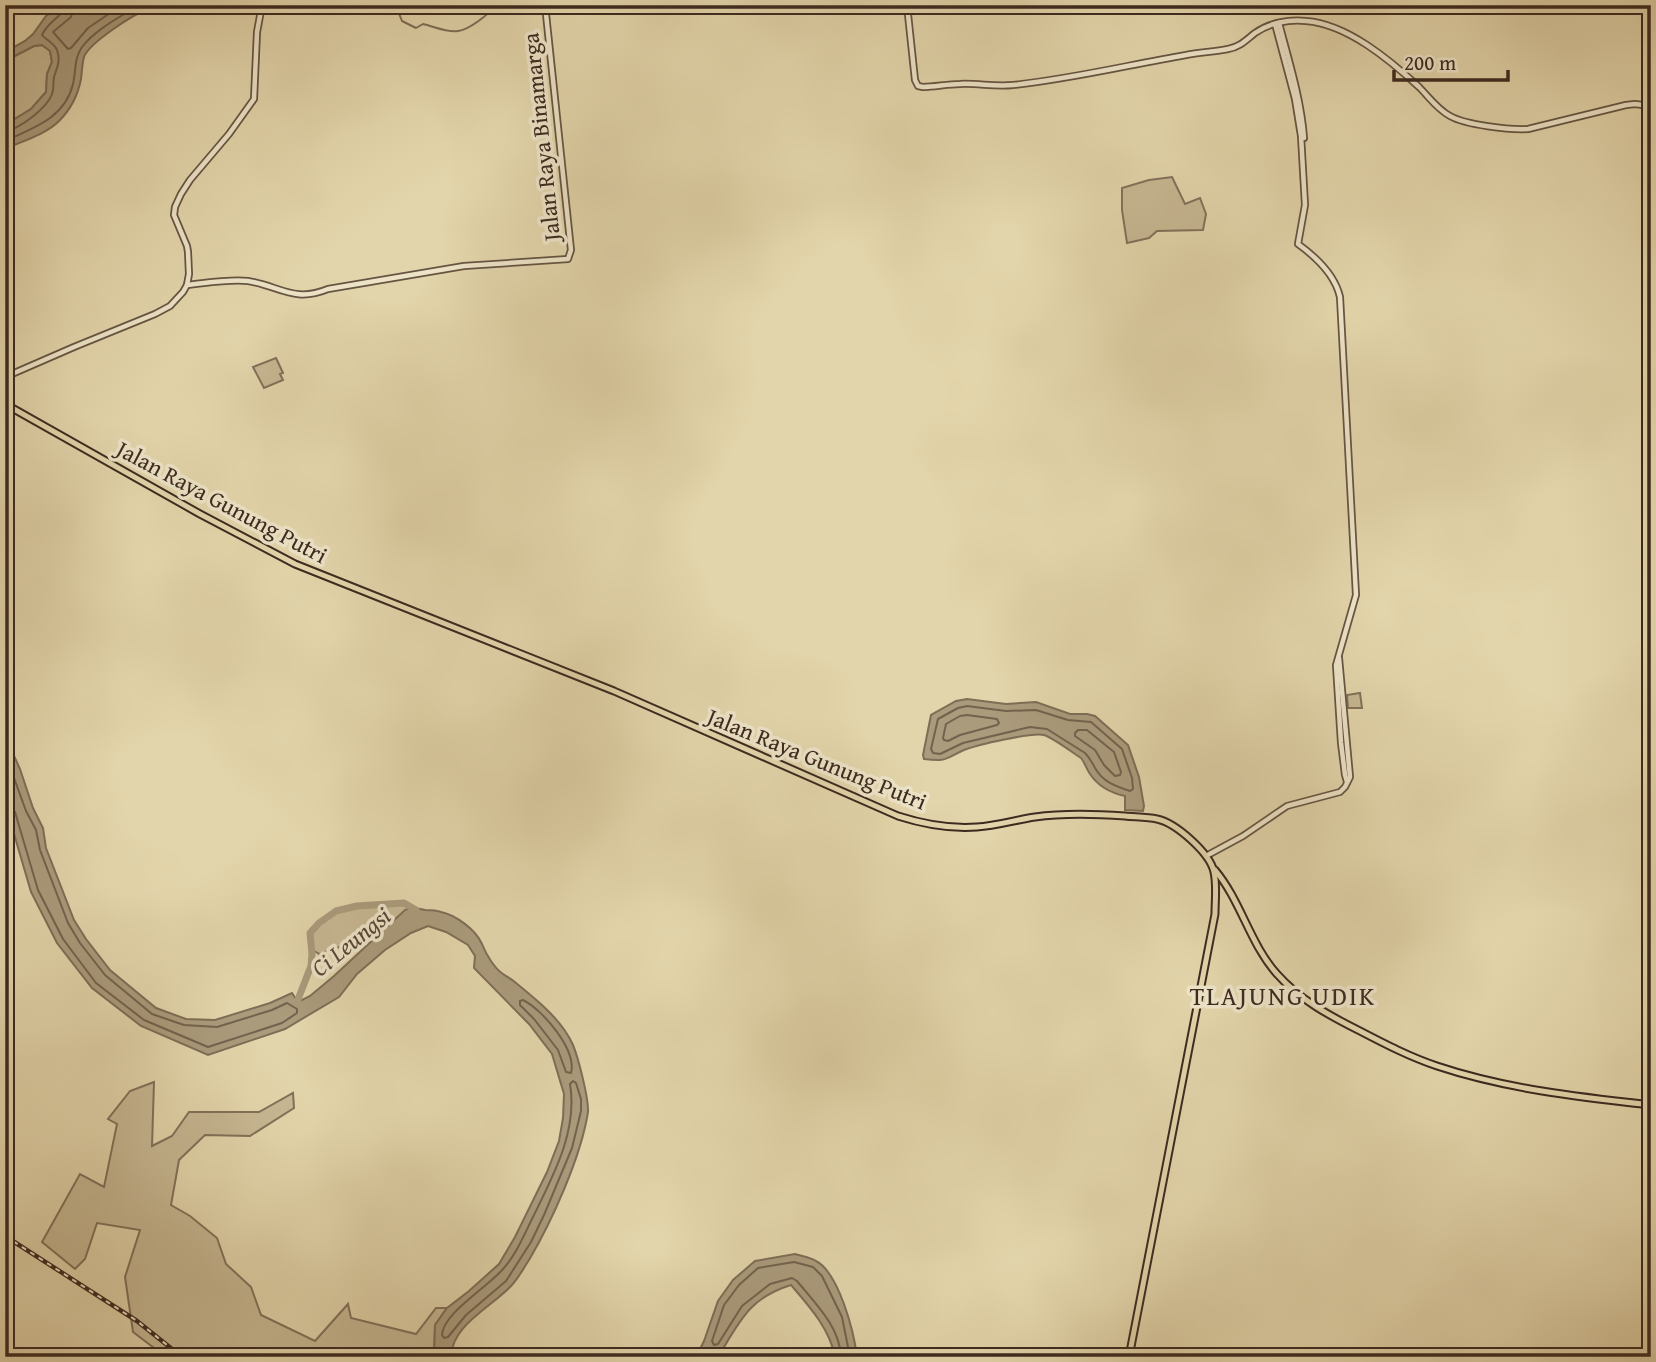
<svg xmlns="http://www.w3.org/2000/svg" width="1656" height="1362" viewBox="0 0 1656 1362" font-family="'Gentium Book Plus',serif">
<rect width="100%" height="100%" fill="#e3d5ab"/>
<filter id="stains"><feTurbulence type="fractalNoise" baseFrequency=".00286" numOctaves="4"/><feColorMatrix values="0 0 0 0 .2 0 0 0 0 .09 0 0 0 0 .02 0 0 0 .5 -.17"/></filter>
<radialGradient id="worn" r=".72"><stop offset=".6" stop-color="#630" stop-opacity="0"/><stop offset="1" stop-color="#630" stop-opacity=".3"/></radialGradient>
<g fill="#c7b893" stroke="#82715a" stroke-width="2">
<path d="M42 45 50 51 52 62 47 74 46 92 31 109 5 125V61L34 46Z"/>
<path d="M1172 177 1185 204 1200 198 1206 214 1203 230 1157 231 1149 238 1127 243 1122 210V188L1149 180Z"/>
<path d="M276 358 283 373 280 374 283 380 264 388 253 367Z"/>
<path d="M1360 693 1362 708H1348L1347 695Z"/>
<path d="M404 903 410 907 379 933 347 949 342 950 339 947 319 954 313 950 310 933C317 925 326 916 336 911 356 902 383 904 404 903Z"/>
<path d="M154 1082 152 1146 172 1136 189 1112H259L293 1093 294 1108 250 1136 205 1135 179 1160 171 1205 190 1216 217 1238 226 1264 251 1287 261 1315 315 1341 348 1304 351 1318 416 1334 436 1308H447L435 1325 434 1357H166L133 1332 125 1277 140 1230 97 1223 85 1259 75 1269 42 1242 80 1174 104 1187 117 1124 108 1119 130 1091Z"/>
</g>
<g fill="#aa9b7c" stroke="#7e6e57" stroke-width="2">
<path d="M63 5H182C171 6 160 6 149 9 135 13 89 43 84 57 82 64 82 72 81 79 78 95 70 110 59 121 45 135 22 141 5 149V125L31 109 46 92 47 74 52 62 50 51 42 45 34 46 5 61V52L25 41 33 34 46 16Z"/>
<path d="M967 699 1006 704 1036 702 1070 714H1087L1095 716 1128 745 1139 777 1144 806 1143 811 1125 810V796C1111 793 1098 786 1090 774 1086 768 1085 763 1081 758 1070 751 1055 739 1044 735 1032 732 977 745 964 750 944 759 947 762 924 759L923 755 931 715 956 701Z"/>
<path d="M5 736 20 769 33 808 43 828 46 848 74 920 86 939 110 970 156 1008 186 1019 215 1020 270 1003 292 993 298 1002 310 996 334 976 405 910C412 906 418 909 425 910 431 910 436 910 441 912 456 915 476 930 482 944 486 954 494 968 503 974 507 977 512 979 516 983 537 1000 562 1020 573 1045 578 1057 589 1099 588 1112 581 1157 552 1221 529 1260 523 1269 518 1279 511 1286 493 1306 449 1327 452 1357H434L435 1325 447 1308 469 1291 499 1264 515 1237 547 1172 559 1141 563 1118 564 1094 552 1054 529 1024 474 968 475 956 468 945 446 932 428 926 411 933 385 950 357 974 339 997 285 1029 208 1055 141 1026 92 988 57 943 31 892 5 803Z"/>
<path d="M795 1254C801 1256 810 1257 816 1261 839 1273 854 1332 857 1357H835C830 1329 809 1306 791 1285 749 1298 740 1321 718 1357H696L704 1341 718 1301 733 1280 755 1261Z"/>
</g>
<g fill="none" stroke-linecap="round" stroke-linejoin="round">
<g stroke="#73624e" stroke-width="2">
<path d="M74 5 71 17 53 32 68 49 71 48 88 28 122 5"/>
<path d="M5 131C20 129 47 108 52 94 54 89 53 82 54 77 57 67 61 61 57 50 54 43 46 40 42 35 48 21 63 17 65 5"/>
<path d="M5 141C33 128 65 118 73 84 76 72 74 58 82 47 96 29 120 17 139 5"/>
<path d="M967 706 1006 711 1036 710 1068 720 1091 722 1122 749 1132 778 1133 789 1130 791C1115 786 1103 782 1095 768 1092 762 1090 758 1085 753L1047 729 1030 727 963 743 940 754 933 753 931 749 938 719 958 708Z"/>
<path d="M967 715 997 719 999 723 997 725 960 735 948 741 944 740 943 738 946 724 960 716Z"/>
<path d="M1078 730H1087L1114 752 1121 772 1120 775 1115 776 1104 765 1095 750 1075 736V733Z"/>
<path d="M5 753 26 811 36 830 40 850 68 923 80 943 105 975 152 1014 184 1025 217 1027 272 1010 287 1003 297 1009V1013L282 1023 208 1047 144 1020 96 983 63 939 38 890 15 812 11 808 5 807"/>
<path d="M523 1000C543 1010 577 1050 571 1073L566 1072 558 1050 534 1019 520 1005V1001Z"/>
<path d="M573 1081 576 1083 581 1099V1111L572 1148 544 1215 531 1242 506 1281 466 1315 448 1337 444 1338 442 1335C443 1313 488 1287 503 1269 516 1255 524 1235 533 1217 553 1176 578 1131 570 1084Z"/>
<path d="M841 1357C840 1327 815 1303 797 1281L792 1278 770 1284 742 1306 718 1344 714 1345 712 1341 724 1305 739 1285 758 1268 794 1262 813 1267 822 1276 842 1317 850 1357"/>
</g>
<path stroke="#7e6e57" stroke-width="2" d="M386 5 398 11 402 21 416 28 423 24C433 26 447 33 458 31 469 30 489 14 496 5"/>
<path stroke="#aa9b7c" stroke-width="7" d="M297 1002 311 966 312 954 310 933 319 923 336 911 357 906 404 903 416 910"/>
<defs>
<g id="tertiary">
<path d="M907 5 915 80 918 86 923 87C935 87 947 84 960 84 978 83 995 87 1013 85 1071 79 1128 65 1186 55 1200 52 1214 52 1228 49 1240 47 1246 40 1255 33 1269 23 1289 19 1306 21 1347 24 1390 60 1419 87 1429 97 1437 109 1450 116 1466 125 1509 130 1528 129L1626 105 1635 104 1651 106"/>
<path d="M1279 23C1289 61 1301 99 1304 138"/>
<path d="M1275 24 1295 99 1301 136 1305 205 1298 244C1316 257 1335 275 1340 297L1356 595 1336 665 1341 743 1345 775 1347 782"/>
<path d="M187 285C207 283 228 279 248 281 280 286 294 303 328 289L464 266 568 259 571 250 546 14 547 5"/>
<path d="M5 377 74 347 155 314 170 306 183 292 187 285 189 274 188 252 187 246 174 215 175 207 181 194 190 180 229 134 254 99 257 32 262 5"/>
<path d="M1206 856 1243 836 1287 806 1340 792 1345 787 1350 777 1339 658"/>
</g>
<g id="primary">
<path d="M5 404 200 514 295 564 614 691 898 816C923 824 951 829 977 827 996 826 1015 820 1035 817 1064 813 1095 814 1125 816 1135 817 1147 817 1157 819 1176 823 1210 853 1214 872 1217 885 1215 900 1215 914L1129 1357"/>
<path d="M1215 870C1241 901 1250 944 1277 974 1300 1000 1330 1016 1360 1031 1385 1044 1410 1057 1437 1066 1506 1089 1579 1097 1651 1105"/>
</g>
</defs>
<use href="#tertiary" stroke="#665543" stroke-width="8"/>
<use href="#primary" stroke="#3c2a20" stroke-width="9"/>
<use href="#tertiary" stroke="#ede4c8" stroke-width="4.5"/>
<use href="#primary" stroke="#e3d5ab" stroke-width="5"/>
<defs>
<path id="rail" d="M5 1236 137 1321 182 1357"/>
</defs>
<use href="#rail" stroke="#3c2a20" stroke-width="4.5"/>
<use href="#rail" stroke="#ede4c8" stroke-width="2" stroke-dasharray="5" stroke-linecap="butt"/>
</g>
<g text-anchor="middle" stroke-width="7" stroke-linejoin="round" paint-order="stroke">
<g font-size="23" fill="#3c2a20" stroke="#ede4c8">
<text transform="translate(541 137) rotate(-96)" y="8">Jalan Raya Binamarga</text>
<text transform="translate(222 502) rotate(28)" y="8">Jalan Raya Gunung Putri</text>
<text transform="translate(817 759) rotate(22)" y="8">Jalan Raya Gunung Putri</text>
</g>
<g font-size="24" font-style="italic" fill="#584637" stroke="#ede4c8">
<text transform="translate(351 942) rotate(-39)" y="8">Ci Leungsi</text>
</g>
<g font-size="26" letter-spacing="2" fill="#3c2a20" stroke="#ede4c8">
<text x="1283" y="1005">TLAJUNG UDIK</text>
</g>
</g>
<rect width="1656" height="1362" fill="none" stroke="#e3d5ab" stroke-width="28"/>
<rect x="7" y="7" width="1642" height="1348" fill="none" stroke="#3c2a20" stroke-width="3.5"/>
<rect x="14" y="14" width="1628" height="1334" fill="none" stroke="#3c2a20" stroke-width="2"/>
<path d="M1394 70v10h114v-10" fill="none" stroke="#3c2a20" stroke-width="3.5"/>
<text x="1404" y="70" font-size="21" fill="#3c2a20" stroke="#ede4c8" stroke-width="5" paint-order="stroke">200 m</text>
<rect width="100%" height="100%" filter="url(#stains)"/>
<rect width="100%" height="100%" fill="url(#worn)"/>
</svg>
